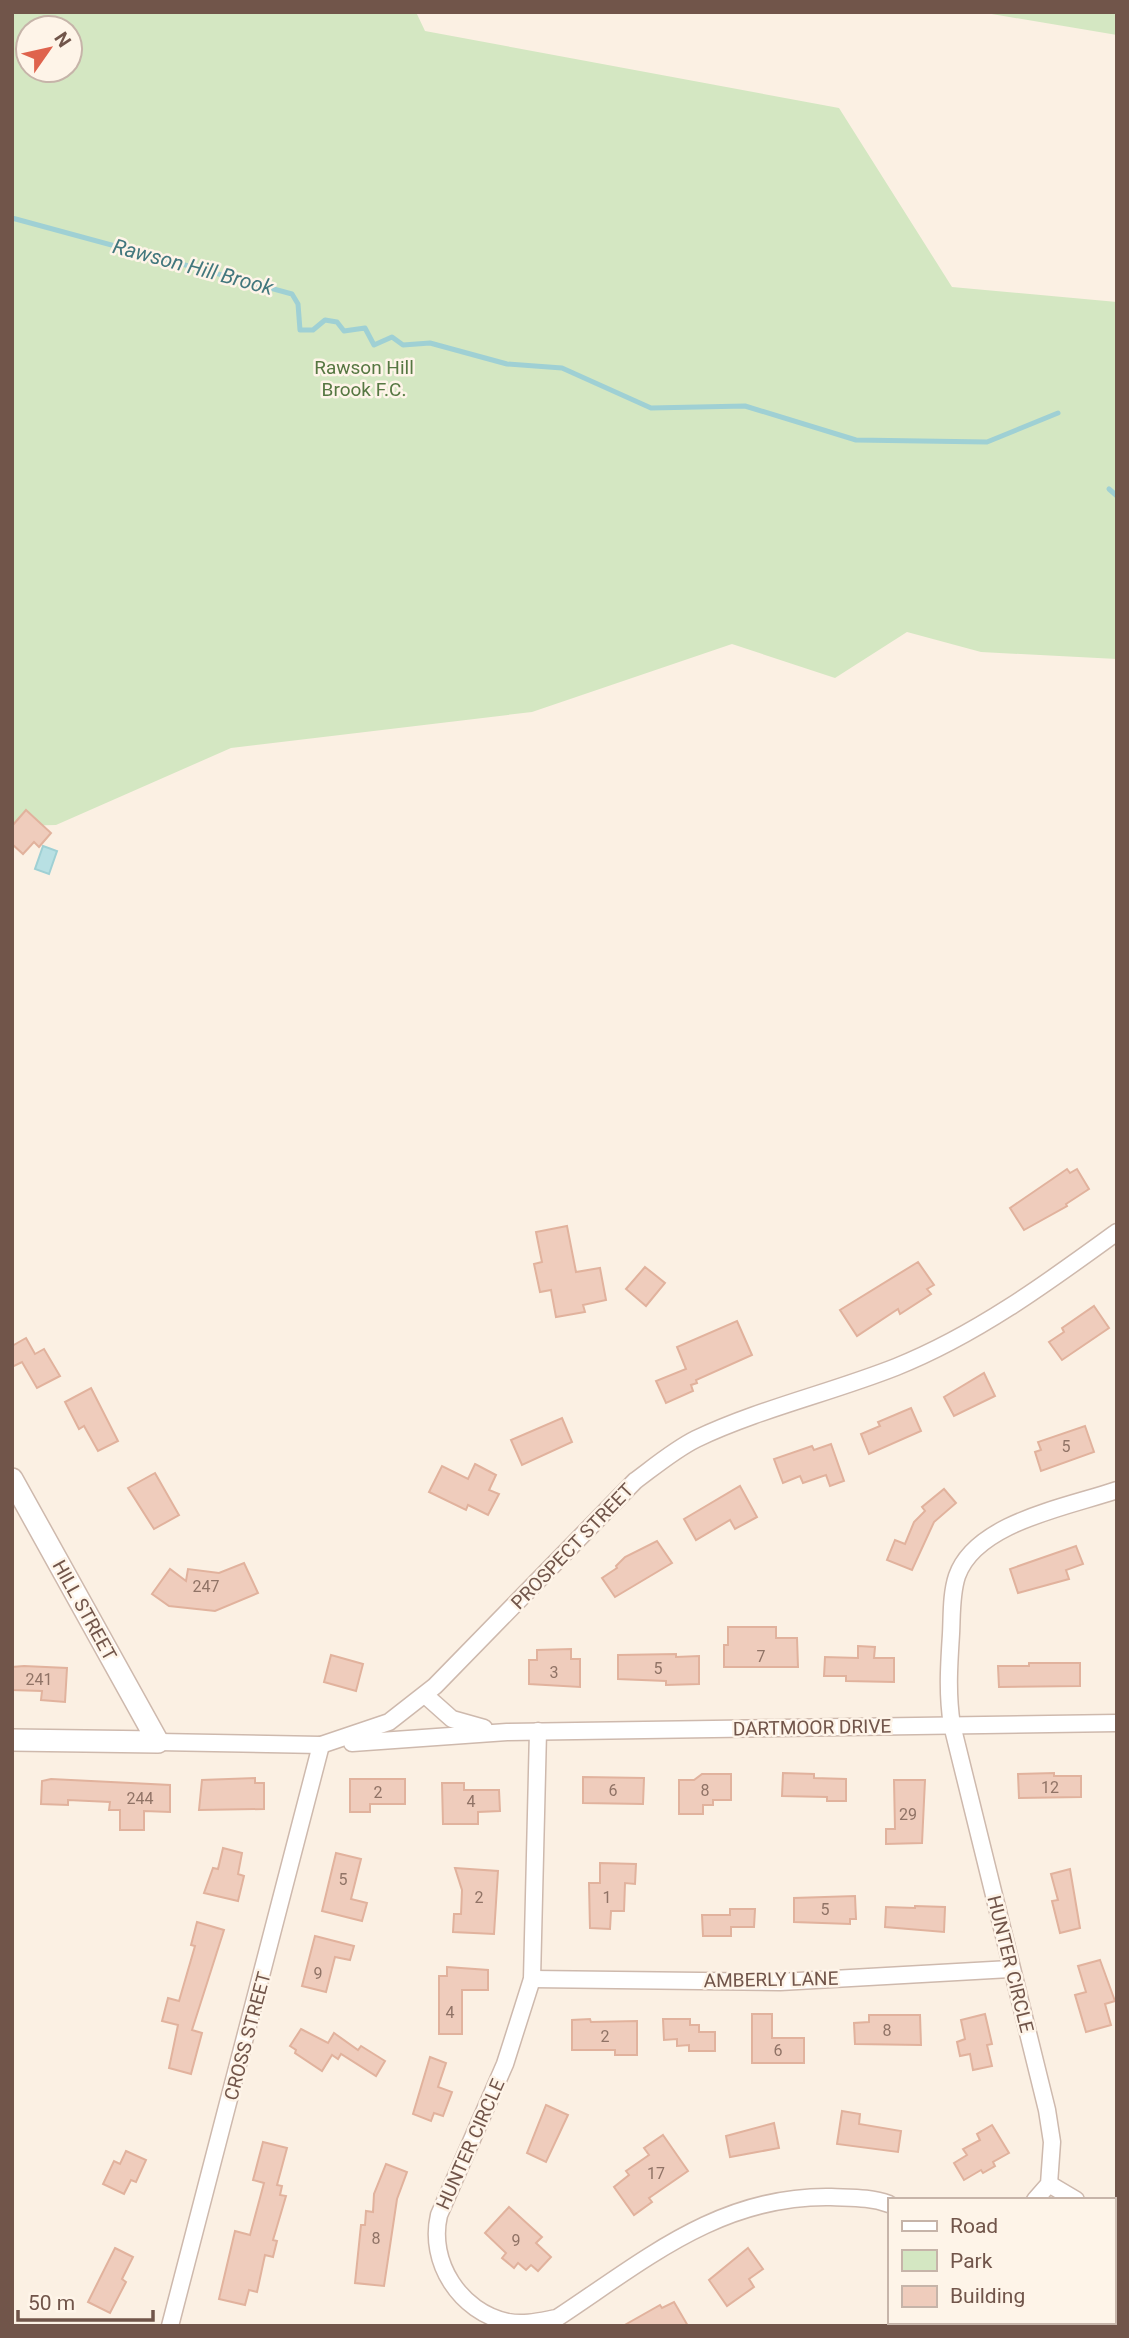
<svg xmlns="http://www.w3.org/2000/svg" width="1129" height="2338" viewBox="0 0 1129 2338" font-family="Roboto,sans-serif">
<rect width="100%" height="100%" fill="#fbf0e3"/>
<g fill="#d4e7c2" fill-rule="evenodd">
<path d="M12 12H416L425 31 839 108 952 287 1117 302V659L981 652 907 632 835 678 732 644 532 712 231 748 56 825 12 826ZM28 28H70V70H28Z"/>
<path d="M980 12H1117V35Z"/>
</g>
<path fill="#b8e0e3" stroke="#9fd0d4" stroke-width="2" d="M43 846 57 851 49 874 35 869Z"/>
<g fill="none" stroke-linecap="round" stroke-linejoin="round">
<g stroke="#9fd0d4" stroke-width="5">
<path d="M12 218 292 294 298 304 300 330H313L325 320 337 322 344 331 365 328 374 345 392 337 403 345 430 343 507 364 562 368 651 408 745 406 856 440 987 442 1058 413"/>
<path d="M1109 489 1117 496"/>
</g>
</g>
<g fill="#efccbc" stroke="#e1b29d" stroke-width="2">
<path d="M26 810 51 833 39 847 34 842 23 854 12 844V826Z"/>
<path d="M1067 1169 1070 1173 1077 1169 1089 1189 1066 1204 1067 1206 1024 1230 1010 1208Z"/>
<path d="M567 1226 576 1272 600 1268 606 1300 583 1305 585 1312 556 1317 551 1290 540 1292 534 1264 542 1262 536 1232Z"/>
<path d="M918 1262 934 1285 927 1289 931 1294 900 1314 898 1309 857 1336 840 1310Z"/>
<path d="M645 1267 665 1283 646 1306 626 1289Z"/>
<path d="M1094 1306 1109 1328 1062 1360 1049 1342 1064 1332 1062 1328Z"/>
<path d="M737 1321 752 1355 696 1380 697 1383 691 1385 693 1391 666 1403 656 1381 686 1369 677 1347Z"/>
<path d="M26 1338 35 1354 44 1349 60 1376 37 1388 22 1362 12 1367V1346Z"/>
<path d="M984 1373 995 1396 954 1416 944 1397Z"/>
<path d="M91 1388 118 1441 98 1451 84 1426 79 1429 65 1402Z"/>
<path d="M911 1408 921 1431 869 1454 861 1434 880 1426 878 1422Z"/>
<path d="M562 1418 572 1442 522 1465 511 1440Z"/>
<path d="M1085 1426 1094 1452 1041 1471 1035 1452 1041 1450 1038 1442Z"/>
<path d="M831 1444 844 1481 830 1486 826 1475 803 1483 800 1476 783 1483 774 1459 812 1446 814 1450Z"/>
<path d="M475 1464 496 1475 489 1490 499 1494 488 1515 468 1505 466 1510 429 1492 442 1466 468 1479Z"/>
<path d="M155 1473 179 1515 154 1529 128 1488Z"/>
<path d="M740 1486 757 1517 735 1529 730 1520 696 1540 684 1519Z"/>
<path d="M944 1489 956 1503 934 1522 912 1570 887 1560 895 1540 905 1544 914 1522 925 1511 922 1507Z"/>
<path d="M657 1541 672 1563 615 1597 602 1578 617 1568 616 1566 625 1557Z"/>
<path d="M1076 1546 1083 1564 1066 1570 1069 1579 1018 1593 1010 1569Z"/>
<path d="M244 1563 258 1593 215 1611 169 1606 152 1594 170 1569 186 1581 188 1569 219 1573Z"/>
<path d="M728 1627H776V1638H797L798 1667H724V1645H728Z"/>
<path d="M858 1646 875 1647 874 1658H894V1682L846 1681V1676H824L825 1657 858 1658Z"/>
<path d="M571 1649V1659H580V1687L529 1684V1660H537V1650Z"/>
<path d="M676 1654V1657L699 1656V1684L666 1685V1681L618 1679V1655Z"/>
<path d="M331 1655 363 1664 356 1691 324 1682Z"/>
<path d="M1029 1663H1080V1686L999 1687 998 1666H1029Z"/>
<path d="M24 1666 67 1668 65 1702 41 1700 42 1691 12 1690V1667Z"/>
<path d="M783 1773 814 1774V1778L846 1779V1801H827V1797L782 1796Z"/>
<path d="M1054 1773V1776H1081V1797L1019 1798 1018 1774Z"/>
<path d="M702 1774H731V1800H713V1805H703V1814H679V1780H694Z"/>
<path d="M583 1777 644 1778 643 1804 583 1803Z"/>
<path d="M255 1778V1783H264V1809L199 1810 202 1780Z"/>
<path d="M51 1779 170 1785V1812L144 1811V1830H120V1810H109L110 1802 68 1800V1805L41 1804 42 1781Z"/>
<path d="M350 1779H405V1804H370V1812H350Z"/>
<path d="M894 1780H925L922 1843 886 1844V1829H895Z"/>
<path d="M442 1783H464V1790H499L500 1811 478 1812V1824H443Z"/>
<path d="M223 1848 242 1853 238 1874 244 1876 238 1901 204 1893 213 1868 218 1869Z"/>
<path d="M336 1853 361 1859 351 1899 367 1903 362 1921 322 1911Z"/>
<path d="M600 1863 636 1864 635 1884 625 1883 624 1911H611L610 1929 590 1928 589 1883H600Z"/>
<path d="M455 1868 498 1871 494 1934 453 1932 454 1914H461L462 1890Z"/>
<path d="M1070 1869 1080 1928 1060 1933 1052 1901 1058 1900 1051 1874Z"/>
<path d="M855 1896 856 1919H850V1924L794 1922V1898Z"/>
<path d="M915 1906 945 1907 944 1932 885 1927 886 1907 915 1908Z"/>
<path d="M730 1909H755L754 1927H731V1936H703L702 1915H730Z"/>
<path d="M197 1922 224 1930 192 2030 202 2033 191 2074 169 2068 178 2025 162 2021 168 1998 179 2001 195 1946 191 1945Z"/>
<path d="M315 1936 354 1946 350 1960 335 1957 326 1992 302 1986Z"/>
<path d="M1100 1960 1115 2001 1105 2004 1111 2025 1086 2032 1075 1995 1086 1992 1078 1966Z"/>
<path d="M447 1967 488 1970V1990H462V2034H439V1976H447Z"/>
<path d="M752 2014H772V2038H804V2063H752Z"/>
<path d="M985 2014 992 2044 987 2045 992 2066 973 2070 970 2054 960 2056 957 2042 965 2039 961 2020Z"/>
<path d="M869 2015H920L921 2045 855 2044 854 2023 869 2022Z"/>
<path d="M590 2019 591 2022 637 2021V2055H615V2050H572V2020Z"/>
<path d="M663 2019H690V2025H699V2032H715V2051H689V2045L677 2046V2039L664 2040Z"/>
<path d="M301 2029 328 2043 334 2033 358 2050 361 2046 385 2061 376 2076 341 2054 338 2059 332 2055 322 2071 295 2053 296 2050 290 2046Z"/>
<path d="M430 2057 446 2063 438 2087 452 2092 443 2116 434 2113 431 2121 413 2114Z"/>
<path d="M546 2105 568 2115 546 2162 527 2153Z"/>
<path d="M842 2111 860 2114 859 2124 901 2131 898 2152 837 2144Z"/>
<path d="M774 2123 779 2148 730 2157 726 2136Z"/>
<path d="M992 2125 1009 2153 993 2162 995 2166 983 2173 981 2170 964 2180 954 2163 967 2155 963 2149 980 2140 977 2134Z"/>
<path d="M663 2135 688 2171 649 2198 652 2202 634 2215 614 2187 629 2175 626 2171 649 2155 644 2148Z"/>
<path d="M263 2142 287 2148 277 2185 282 2186 280 2195 286 2196 273 2240 277 2241 273 2257 265 2255 257 2292 249 2290 245 2305 219 2299 235 2231 250 2235 264 2183 253 2180Z"/>
<path d="M126 2151 146 2160 136 2182 131 2180 124 2194 103 2184 114 2161 120 2164Z"/>
<path d="M386 2164 407 2172 397 2199 384 2286 355 2283 361 2225H365L366 2211 373 2212 374 2194Z"/>
<path d="M509 2207 542 2237 536 2243 551 2257 538 2271 531 2265 526 2270 518 2263 514 2268 502 2258 506 2253 485 2233Z"/>
<path d="M115 2248 133 2257 122 2279 126 2282 110 2313 88 2302Z"/>
<path d="M748 2248 763 2269 749 2279 754 2287 727 2306 709 2280Z"/>
<path d="M674 2302 688 2326H623L660 2305 662 2308Z"/>
</g>
<g fill="none" stroke-linecap="round" stroke-linejoin="round">
<defs>
<g id="minor">
<path d="M425 1695 452 1719 484 1728"/>
<path d="M538 1731 532 1979 505 2064 439 2215C428 2262 460 2312 508 2322 525 2325 540 2321 557 2318 645 2260 720 2195 831 2197 851 2198 870 2197 889 2204"/>
<path d="M158 1742 321 1745 389 1722 435 1686 635 1481C654 1467 674 1450 696 1439 759 1409 830 1393 896 1367 976 1335 1047 1283 1117 1232"/>
<path d="M352 1743 507 1732 1117 1723"/>
<path d="M532 1979 780 1982 1010 1969"/>
<path d="M1049 2184 1076 2200"/>
<path d="M1035 2200 1049 2184 1052 2142 1047 2110 952 1725C947 1694 949 1665 951 1634 952 1615 951 1594 957 1576 976 1522 1068 1507 1117 1490"/>
<path d="M1113 2221 1117 2223"/>
<path d="M170 2326 321 1745"/>
</g>
<path id="tertiary" d="M12 1479 158 1742 12 1740"/>
</defs>
<use href="#minor" stroke="#ceb9ad" stroke-width="19"/>
<use href="#tertiary" stroke="#ceb9ad" stroke-width="24"/>
<use href="#minor" stroke="#fff" stroke-width="16"/>
<use href="#tertiary" stroke="#fff" stroke-width="21"/>
</g>
<g text-anchor="middle" stroke-width="5" stroke-linejoin="round" paint-order="stroke">
<g font-size="16" fill="#907366">
<text x="1066" y="1452">5</text>
<text x="206" y="1592">247</text>
<text x="761" y="1662">7</text>
<text x="658" y="1674">5</text>
<text x="554" y="1678">3</text>
<text x="39" y="1685">241</text>
<text x="1050" y="1793">12</text>
<text x="613" y="1796">6</text>
<text x="705" y="1796">8</text>
<text x="378" y="1798">2</text>
<text x="140" y="1804">244</text>
<text x="471" y="1807">4</text>
<text x="908" y="1820">29</text>
<text x="343" y="1885">5</text>
<text x="479" y="1903">2</text>
<text x="607" y="1903">1</text>
<text x="825" y="1915">5</text>
<text x="318" y="1979">9</text>
<text x="450" y="2018">4</text>
<text x="887" y="2036">8</text>
<text x="605" y="2042">2</text>
<text x="778" y="2056">6</text>
<text x="656" y="2179">17</text>
<text x="376" y="2244">8</text>
<text x="516" y="2246">9</text>
</g>
<g font-size="19" fill="#567742" stroke="#fef4e8">
<text x="364" y="374">Rawson Hill<tspan x="364" dy="22">Brook F.C.</tspan></text>
</g>
<g font-size="19" fill="#71554a" stroke="#fef4e8">
<text transform="translate(572 1546) rotate(-46)" y="7">PROSPECT STREET</text>
<text transform="translate(85 1610) rotate(61)" y="7">HILL STREET</text>
<text transform="translate(812 1727) rotate(-1)" y="7">DARTMOOR DRIVE</text>
<text transform="translate(1011 1964) rotate(76)" y="7">HUNTER CIRCLE</text>
<text transform="translate(771 1979) rotate(-1)" y="7">AMBERLY LANE</text>
<text transform="translate(247 2036) rotate(-75)" y="7">CROSS STREET</text>
<text transform="translate(470 2144) rotate(-66)" y="7">HUNTER CIRCLE</text>
</g>
<g font-size="21" font-style="italic" fill="#42777d" stroke="#fef4e8">
<text transform="translate(193 267) rotate(15)" y="7">Rawson Hill Brook</text>
</g>
</g>
<rect width="1129" height="2338" fill="none" stroke="#71554a" stroke-width="28"/>
<rect x="888" y="2198" width="228" height="126" fill="#fef4e8" stroke="#c6b4a9" stroke-width="2"/>
<rect x="902" y="2221" width="35" height="10" fill="#ffffff" stroke="#c6b4a9" stroke-width="2"/>
<text x="950" y="2233" font-size="21" fill="#71554a">Road</text>
<rect x="902" y="2250" width="35" height="21" fill="#d4e7c2" stroke="#c6b4a9" stroke-width="2"/>
<text x="950" y="2268" font-size="21" fill="#71554a">Park</text>
<rect x="902" y="2286" width="35" height="21" fill="#efccbc" stroke="#c6b4a9" stroke-width="2"/>
<text x="950" y="2303" font-size="21" fill="#71554a">Building</text>
<g transform="translate(49 49) rotate(56)"><circle r="33" fill="#fef4e8" stroke="#c6b4a9" stroke-width="2"/>
<path d="M0-5L12 26L0 18L-12 26Z" fill="#df634d"/>
<text y="-10" font-size="19" font-weight="bold" text-anchor="middle" fill="#71554a">N</text>
</g>
<path d="M18 2310v10h135v-10" fill="none" stroke="#71554a" stroke-width="3.5"/>
<text x="28" y="2310" font-size="21" fill="#71554a" stroke="#fef4e8" stroke-width="5" paint-order="stroke">50 m</text>
</svg>
